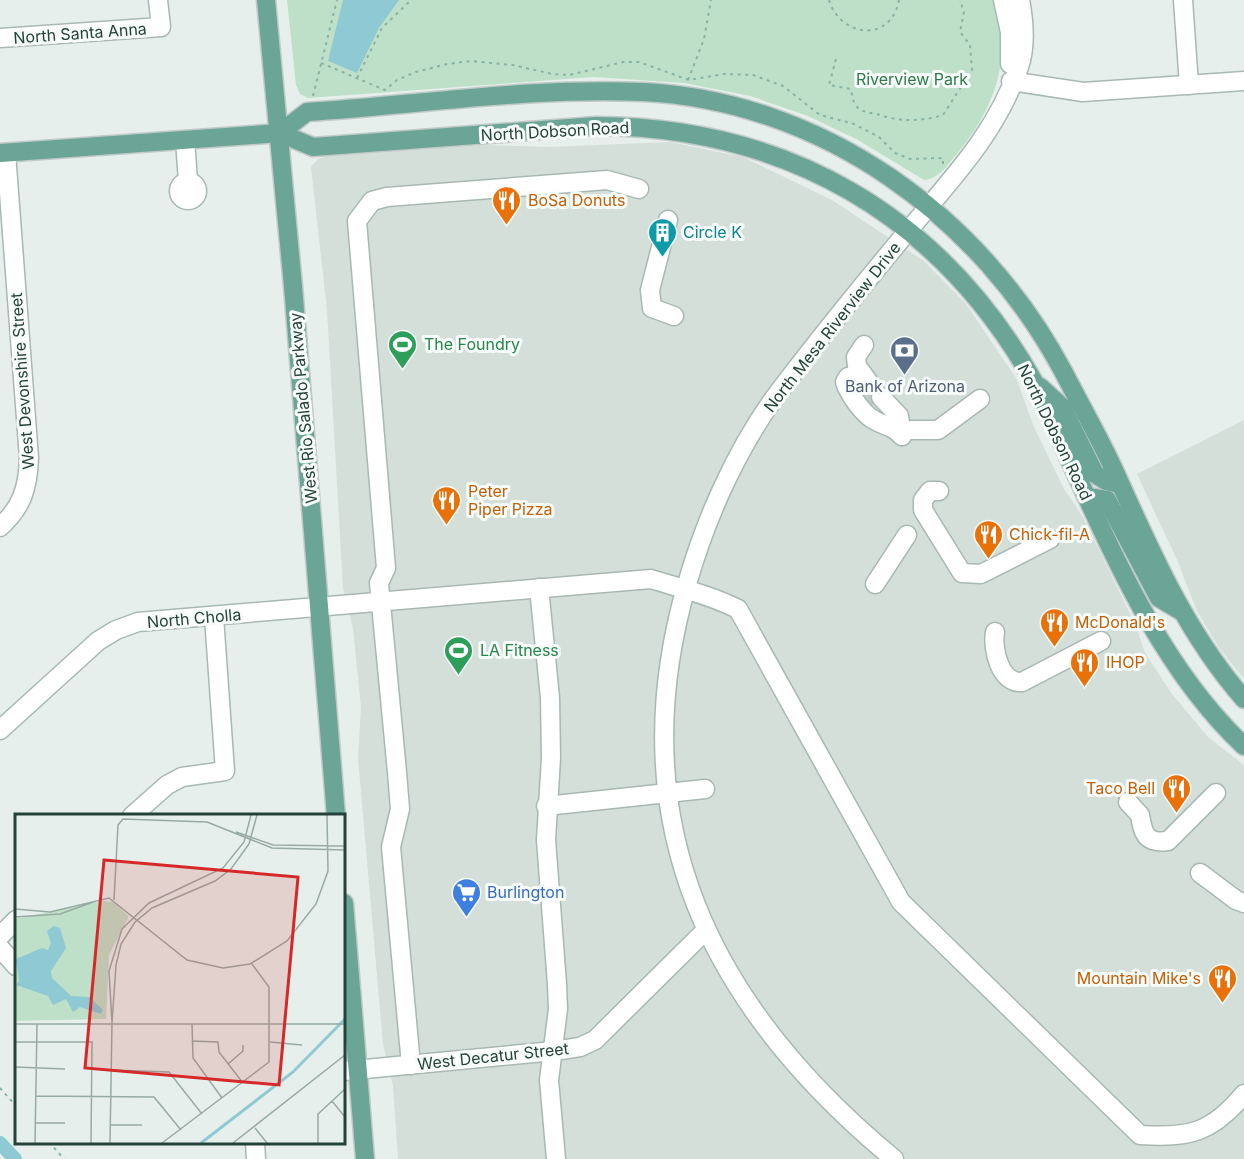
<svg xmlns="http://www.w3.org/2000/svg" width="1244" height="1159" viewBox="0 0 1244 1159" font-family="Inter,sans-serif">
<rect width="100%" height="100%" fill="#e6efeb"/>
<g fill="#d4dfda">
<path d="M670 142 743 157 832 200 924 261 966 304 1016 378 1034 427 1064 489 1083 517 1136 626 1145 653 1172 694 1208 737 1244 765V1159H398L393 1086 383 1044 358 758 361 707 353 629 343 588 327 310 311 167 318 159 328 156 481 145 549 147Z"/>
<path d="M1244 420V679L1219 648 1196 609 1178 562 1137 474Z"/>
</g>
<path fill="#bfe0c8" d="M287 0H996C1012 61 995 108 956 155 947 165 939 179 924 180L858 140 808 116 750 96 684 83 594 77 308 98 300 94 296 85Z"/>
<path fill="#8ec9d4" d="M343 0H399L379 28 357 73 328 61Z"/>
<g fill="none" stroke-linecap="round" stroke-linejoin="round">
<path stroke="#8ec9d4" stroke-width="14" d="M0 1143 15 1159"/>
<path stroke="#bfccc8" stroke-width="18" stroke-dasharray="18 9" stroke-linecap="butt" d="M860 393 871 406"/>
<defs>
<g id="minor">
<path d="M1003 0 1010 32V64"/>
<path d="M1183 0 1189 85"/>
<path d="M0 38 161 27 158 0"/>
<path d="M1011 81 1083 92 1244 81"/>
<path d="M185 140 188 181"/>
<circle cx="188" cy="191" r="9"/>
<path d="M668 220 650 290 652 308 674 316"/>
<path d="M864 345 856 357 857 366 870 384"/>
<path d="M848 377 845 382C848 393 863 414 874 420 886 427 890 424 902 436"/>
<path d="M881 397 899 416 902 436"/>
<path d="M911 430H938L980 399"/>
<path d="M939 491H930L923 500V510L962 573 981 574 1050 539"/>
<path d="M0 527C22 507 28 488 29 458L6 153"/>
<path d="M875 584 907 535"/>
<path d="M539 588 550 698 551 758 546 840 557 984 558 1009 549 1080 556 1159"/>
<path d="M995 632C992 649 1000 684 1022 682L1101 641"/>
<path d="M0 730 98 641 116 630 138 622 651 579C680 588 710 595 738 609L901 902 1140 1135C1189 1138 1212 1133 1244 1094"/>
<path d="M1128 802 1140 815C1143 833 1145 844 1168 841L1216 793"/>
<path d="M546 806 705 789"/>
<path d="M132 816 167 785 182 777 225 771 214 617"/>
<path d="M1200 873 1236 900 1244 903"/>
<path d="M0 936 16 920"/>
<path d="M0 948 16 966"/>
<path d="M411 1065 391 847 400 809 397 772 379 583 386 568 357 221 372 201 387 197 607 180 639 189"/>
<path d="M344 1071 554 1051 580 1047 595 1040 705 931"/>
<path d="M255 1142 256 1159"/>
<path d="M894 1159C710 1007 618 822 687 584 705 521 734 455 772 401 813 346 858 291 902 238 947 184 996 135 1019 67 1026 47 1024 21 1020 0"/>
</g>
<g id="major">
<path d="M266 0 293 286 336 816"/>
<path d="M280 133 307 112C418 105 531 87 643 92 822 101 981 216 1064 373 1081 406 1100 439 1115 472 1151 552 1186 633 1244 699"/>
<path d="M0 153 280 133 313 147 596 126C787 127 940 215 1034 382 1049 408 1059 437 1072 465 1117 563 1164 671 1244 746"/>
<path d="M1040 387 1062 407 1095 474 1106 481 1119 484"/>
<path d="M1087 497 1107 500 1159 598 1181 611"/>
<path d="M344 903 365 1159"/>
</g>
</defs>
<use href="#minor" stroke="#a8b8b2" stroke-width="21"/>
<use href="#major" stroke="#c2cac8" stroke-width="21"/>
<g stroke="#86b3a5" stroke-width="2" stroke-dasharray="3 4.5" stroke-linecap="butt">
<path d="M829 0C840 37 891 44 899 0"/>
<path d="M836 59 829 85 851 89C854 115 864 110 883 116 903 122 923 121 943 115L972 70 970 45 960 32 964 12 960 0"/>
<path d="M321 63 385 90 397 80 416 72 447 64 471 61 513 65 552 74 569 75 623 62H639L689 80 724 74 753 75 783 86 820 115 854 124 879 137 895 153 910 159 943 158V165"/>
<path d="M357 78 382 28 411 0"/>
<path d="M688 80 704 39 711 0"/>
<path d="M313 96 337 0"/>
<path d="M0 1088 16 1106"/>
<path d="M49 1142 64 1159"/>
</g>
<use href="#minor" stroke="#fff" stroke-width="18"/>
<use href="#major" stroke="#6aa596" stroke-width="18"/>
</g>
<defs>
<symbol id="restaurant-pin" viewBox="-11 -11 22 30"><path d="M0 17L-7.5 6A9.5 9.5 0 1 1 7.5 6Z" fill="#e8710a" stroke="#f7fbf9"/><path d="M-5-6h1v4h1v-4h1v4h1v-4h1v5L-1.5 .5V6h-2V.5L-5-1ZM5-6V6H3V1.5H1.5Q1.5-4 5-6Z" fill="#fff"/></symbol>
<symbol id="building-pin" viewBox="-11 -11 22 30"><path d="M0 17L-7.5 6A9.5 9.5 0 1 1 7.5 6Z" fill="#0f9aa8" stroke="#f7fbf9"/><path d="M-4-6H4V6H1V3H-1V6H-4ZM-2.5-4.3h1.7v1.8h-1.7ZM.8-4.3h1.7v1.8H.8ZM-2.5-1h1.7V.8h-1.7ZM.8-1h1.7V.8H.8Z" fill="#fff"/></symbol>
<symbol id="stadium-pin" viewBox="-11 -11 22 30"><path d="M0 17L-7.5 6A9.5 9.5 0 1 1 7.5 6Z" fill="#2e9e5b" stroke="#f7fbf9"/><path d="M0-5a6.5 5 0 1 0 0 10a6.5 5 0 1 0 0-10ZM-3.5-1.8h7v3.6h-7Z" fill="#fff"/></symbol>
<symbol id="bank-pin" viewBox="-11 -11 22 30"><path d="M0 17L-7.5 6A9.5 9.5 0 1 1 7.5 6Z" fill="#5c6f8a" stroke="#f7fbf9"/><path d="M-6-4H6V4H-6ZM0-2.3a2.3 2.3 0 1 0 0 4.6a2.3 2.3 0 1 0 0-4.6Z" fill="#fff"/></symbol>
<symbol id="supermarket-pin" viewBox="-11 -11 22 30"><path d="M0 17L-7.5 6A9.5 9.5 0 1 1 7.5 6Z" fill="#3f7fe0" stroke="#f7fbf9"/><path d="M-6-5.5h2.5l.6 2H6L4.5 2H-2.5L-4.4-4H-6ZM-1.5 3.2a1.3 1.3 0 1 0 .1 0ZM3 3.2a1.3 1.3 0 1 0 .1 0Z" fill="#fff"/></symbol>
</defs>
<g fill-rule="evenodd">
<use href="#restaurant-pin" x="490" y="184" width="33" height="45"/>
<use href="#building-pin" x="646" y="216" width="33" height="45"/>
<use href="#stadium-pin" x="386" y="328" width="33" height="45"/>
<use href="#bank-pin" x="888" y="334" width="33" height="45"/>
<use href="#restaurant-pin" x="430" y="484" width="33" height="45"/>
<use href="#restaurant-pin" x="972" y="518" width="33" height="45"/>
<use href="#restaurant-pin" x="1038" y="606" width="33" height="45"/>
<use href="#stadium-pin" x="442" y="634" width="33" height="45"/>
<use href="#restaurant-pin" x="1068" y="646" width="33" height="45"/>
<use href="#restaurant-pin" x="1160" y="772" width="33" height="45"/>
<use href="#supermarket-pin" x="450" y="876" width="33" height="45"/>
<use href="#restaurant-pin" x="1206" y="962" width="33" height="45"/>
</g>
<g text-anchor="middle" stroke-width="6" stroke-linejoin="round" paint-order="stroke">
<g font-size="16" fill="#24423a" stroke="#f7fbf9">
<text transform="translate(80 33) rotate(-4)" y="6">North Santa Anna</text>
<text transform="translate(555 131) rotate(-3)" y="6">North Dobson Road</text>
<text transform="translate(832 327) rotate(-52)" y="6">North Mesa Riverview Drive</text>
<text transform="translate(22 381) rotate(-94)" y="6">West Devonshire Street</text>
<text transform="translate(303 408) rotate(-95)" y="6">West Rio Salado Parkway</text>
<text transform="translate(1055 432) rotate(64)" y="6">North Dobson Road</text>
<text transform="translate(194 618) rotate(-5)" y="6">North Cholla</text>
<text transform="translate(493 1056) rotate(-6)" y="6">West Decatur Street</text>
</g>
<g font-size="16" fill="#2d7a4b" stroke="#f7fbf9">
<text x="912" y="85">Riverview Park</text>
</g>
<g font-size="16" fill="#c56008" stroke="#f7fbf9" text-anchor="start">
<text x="528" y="206">BoSa Donuts</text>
<text x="468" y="497">Peter<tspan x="468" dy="18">Piper Pizza</tspan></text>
<text x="1009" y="540">Chick-fil-A</text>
<text x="1075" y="628">McDonald's</text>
<text x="1106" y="668">IHOP</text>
<text x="1155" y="794" text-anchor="end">Taco Bell</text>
<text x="1201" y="984" text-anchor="end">Mountain Mike's</text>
</g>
<g font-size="16" fill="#0d838f" stroke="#f7fbf9" text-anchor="start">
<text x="683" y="238">Circle K</text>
</g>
<g font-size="16" fill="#27864d" stroke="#f7fbf9" text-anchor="start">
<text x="424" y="350">The Foundry</text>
<text x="480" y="656">LA Fitness</text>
</g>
<g font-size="16" fill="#4e5e75" stroke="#f7fbf9">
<text x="905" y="392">Bank of Arizona</text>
</g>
<g font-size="16" fill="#366cbe" stroke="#f7fbf9" text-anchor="start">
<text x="487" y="898">Burlington</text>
</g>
</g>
<g transform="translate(15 814)">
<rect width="330" height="330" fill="#e6efeb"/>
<path d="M88 87 98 88 114 102 94 141 91 205 0 207V105Z" fill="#bfe0c8"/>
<path d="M39 112 45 114 51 134 36 157 37 164 56 182 74 183 88 196 86 200 65 193 58 198 51 185 38 191 33 182 1 171 4 167 1 145 27 134 33 136 36 129 32 117Z" fill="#8ec9d4"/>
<path fill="none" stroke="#8ec9d4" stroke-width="3" d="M186 329 278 258 330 205"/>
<path fill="none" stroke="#98aaa4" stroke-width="1.5" d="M221 18 258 31 330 32M99 86 103 11 108 5 192 8 257 34 330 36M0 95 35 98 94 84 172 146 208 154 235 150 272 127 301 90 313 57 312 1M0 103 45 100 81 87M97 209 94 157 107 115 134 89 208 54 229 28 236 1M0 210H330M177 210 178 244 207 284M177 227 203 228 204 238 228 269M0 228H77L76 329M255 228 287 231M213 250 228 237V231M0 253 50 255M96 256 154 258 187 300M21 282 139 283 166 316M317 287 330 303M20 309H50M95 311H127M240 314 252 329M20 329 22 210M95 329 97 209 101 151 106 130 120 108 137 94 200 67 216 55 234 30 242 1M147 329 254 248V173L237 150M218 329 330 241M303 329V300L330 275"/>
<path fill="#d62828" fill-opacity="0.15" stroke="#d62828" stroke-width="3" d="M89 46 283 63 264 271 70 254Z"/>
<rect width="330" height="330" fill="none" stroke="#24423a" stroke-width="3"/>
</g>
</svg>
